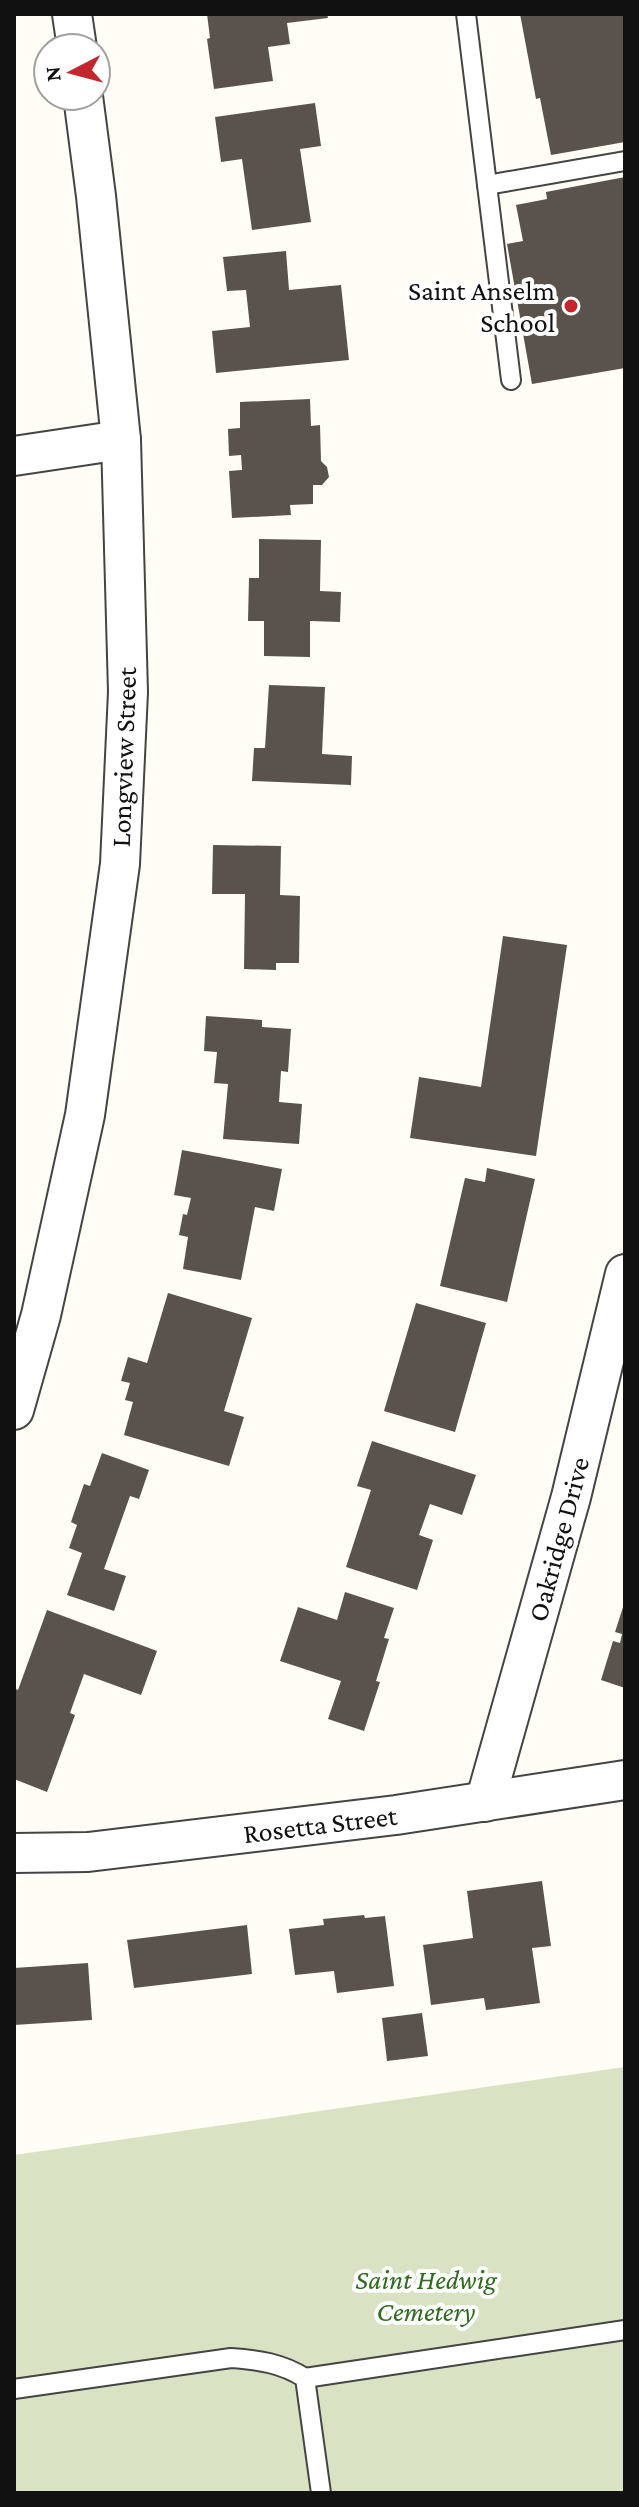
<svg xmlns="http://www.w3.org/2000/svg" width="639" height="2507" viewBox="0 0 639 2507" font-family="'Crimson Pro',serif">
<rect width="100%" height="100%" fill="#fffdf5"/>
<path fill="#d9e3c4" d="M625 2067V2493H14V2155Z"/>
<g fill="#5a524d">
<path d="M207 14H327L328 18 287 23 290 44 268 47 273 81 214 89 207 39 210 38Z"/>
<path d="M520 14H625V142L551 155 540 98 536 99Z"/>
<path d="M315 103 321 146 300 149 311 222 252 230 242 159 221 162 215 117Z"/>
<path d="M625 177V368L532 384 507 244 523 241 516 205 547 199 546 192Z"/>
<path d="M286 251 289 290 341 285 349 360 216 373 212 331 250 327 246 290 227 291 223 257Z"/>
<path d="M310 399 311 426 320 425 321 461 327 467 329 477 322 485H313V504L290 505 291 515 232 518 229 471 242 470 241 455 229 456 228 429 240 428V402Z"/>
<path d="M259 539 321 540 320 591 341 592 340 622 310 621V657L264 656V621H248L249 578H259Z"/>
<path d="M269 685 325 687 322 754 352 756 351 785 252 781 254 748H265Z"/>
<path d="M213 845 281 846 280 895 300 896 299 963H276V970L244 969 245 894H212Z"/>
<path d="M503 936 567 945 536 1156 410 1138 419 1077 481 1087Z"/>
<path d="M206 1016 262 1020V1027L291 1029 288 1072 281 1071 279 1102 302 1104 299 1144 223 1139 228 1084 214 1083 217 1052 204 1051Z"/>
<path d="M182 1150 282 1169 274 1211 255 1207 241 1280 183 1269 188 1237 179 1235 183 1214 187 1215 191 1198 174 1195Z"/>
<path d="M487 1168 535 1179 507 1302 440 1286 465 1178 485 1182Z"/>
<path d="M168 1293 252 1318 224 1411 244 1417 229 1466 124 1435 133 1402 125 1400 130 1383 121 1381 128 1357 147 1363Z"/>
<path d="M416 1303 486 1323 455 1432 384 1411Z"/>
<path d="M372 1441 476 1475 462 1515 430 1504 419 1535 433 1540 417 1590 346 1567 371 1490 357 1486Z"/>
<path d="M102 1453 149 1470 139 1499 130 1496 104 1569 126 1576 114 1611 67 1595 82 1553 69 1548 77 1525 71 1522 84 1484 90 1486Z"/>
<path d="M345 1592 394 1608 384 1638 389 1639 376 1681 380 1682 364 1731 328 1719 341 1681 280 1661 298 1607 337 1620Z"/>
<path d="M624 1604H625V1688L601 1680 613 1641 620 1643 622 1634 615 1632Z"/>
<path d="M47 1610 157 1651 141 1695 84 1674 70 1713 75 1715 47 1792 14 1779V1688L18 1690Z"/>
<path d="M542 1881 551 1946 532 1948 540 2003 486 2010 484 1998 431 2005 423 1945 473 1938 467 1891Z"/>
<path d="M364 1915 365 1918 385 1916 394 1986 337 1993 334 1971 295 1975 289 1929 324 1925 323 1919Z"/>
<path d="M247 1925 252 1974 134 1988 127 1940Z"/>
<path d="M88 1963 92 2020 14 2025V1968Z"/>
<path d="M422 2013 428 2056 387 2061 382 2018Z"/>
</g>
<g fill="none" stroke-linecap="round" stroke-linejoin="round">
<defs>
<g id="service">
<path d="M466 14 511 380"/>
<path d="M487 185 625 161"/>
<path d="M305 2378 625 2330"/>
<path d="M14 2389 231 2358C259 2360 281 2363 305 2378L321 2493"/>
</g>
<g id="minor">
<path d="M72 14 77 48"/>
<path d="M14 456 121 440"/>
<path d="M14 1410 41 1315 85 1115 120 864 128 692 121 440 96 196 83 96"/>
<path d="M485 1802 571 1497 625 1274"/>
<path d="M14 1853 88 1852 396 1815 625 1780"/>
</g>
</defs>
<use href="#service" stroke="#444" stroke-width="22"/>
<use href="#minor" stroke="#444" stroke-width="42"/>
<use href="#service" stroke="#fff" stroke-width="18"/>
<use href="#minor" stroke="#fff" stroke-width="38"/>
</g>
<circle fill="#c4262e" stroke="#fff" stroke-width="3" cx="571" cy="306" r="8"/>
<g text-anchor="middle" stroke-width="8" stroke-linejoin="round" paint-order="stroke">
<g font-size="28" fill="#111" stroke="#fff" text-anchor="end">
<text x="555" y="300">Saint Anselm<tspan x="555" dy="32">School</tspan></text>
</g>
<g font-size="28" fill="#111" stroke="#fff">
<text transform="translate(123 757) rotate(-88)" y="10">Longview Street</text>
<text transform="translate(558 1539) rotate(-75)" y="10">Oakridge Drive</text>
<text transform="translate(320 1824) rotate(-7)" y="10">Rosetta Street</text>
</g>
<g font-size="28" font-style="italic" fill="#2f6b1f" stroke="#fff">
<text x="426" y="2289">Saint Hedwig<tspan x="426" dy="32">Cemetery</tspan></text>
</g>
</g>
<rect width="639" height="2507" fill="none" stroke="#111111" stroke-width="32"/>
<g transform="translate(72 72) rotate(264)"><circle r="38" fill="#ffffff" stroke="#a0a0a0" stroke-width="2"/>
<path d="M0-6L14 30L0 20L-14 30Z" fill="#c4262e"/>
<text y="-12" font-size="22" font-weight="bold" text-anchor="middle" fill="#111111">N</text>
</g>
</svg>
